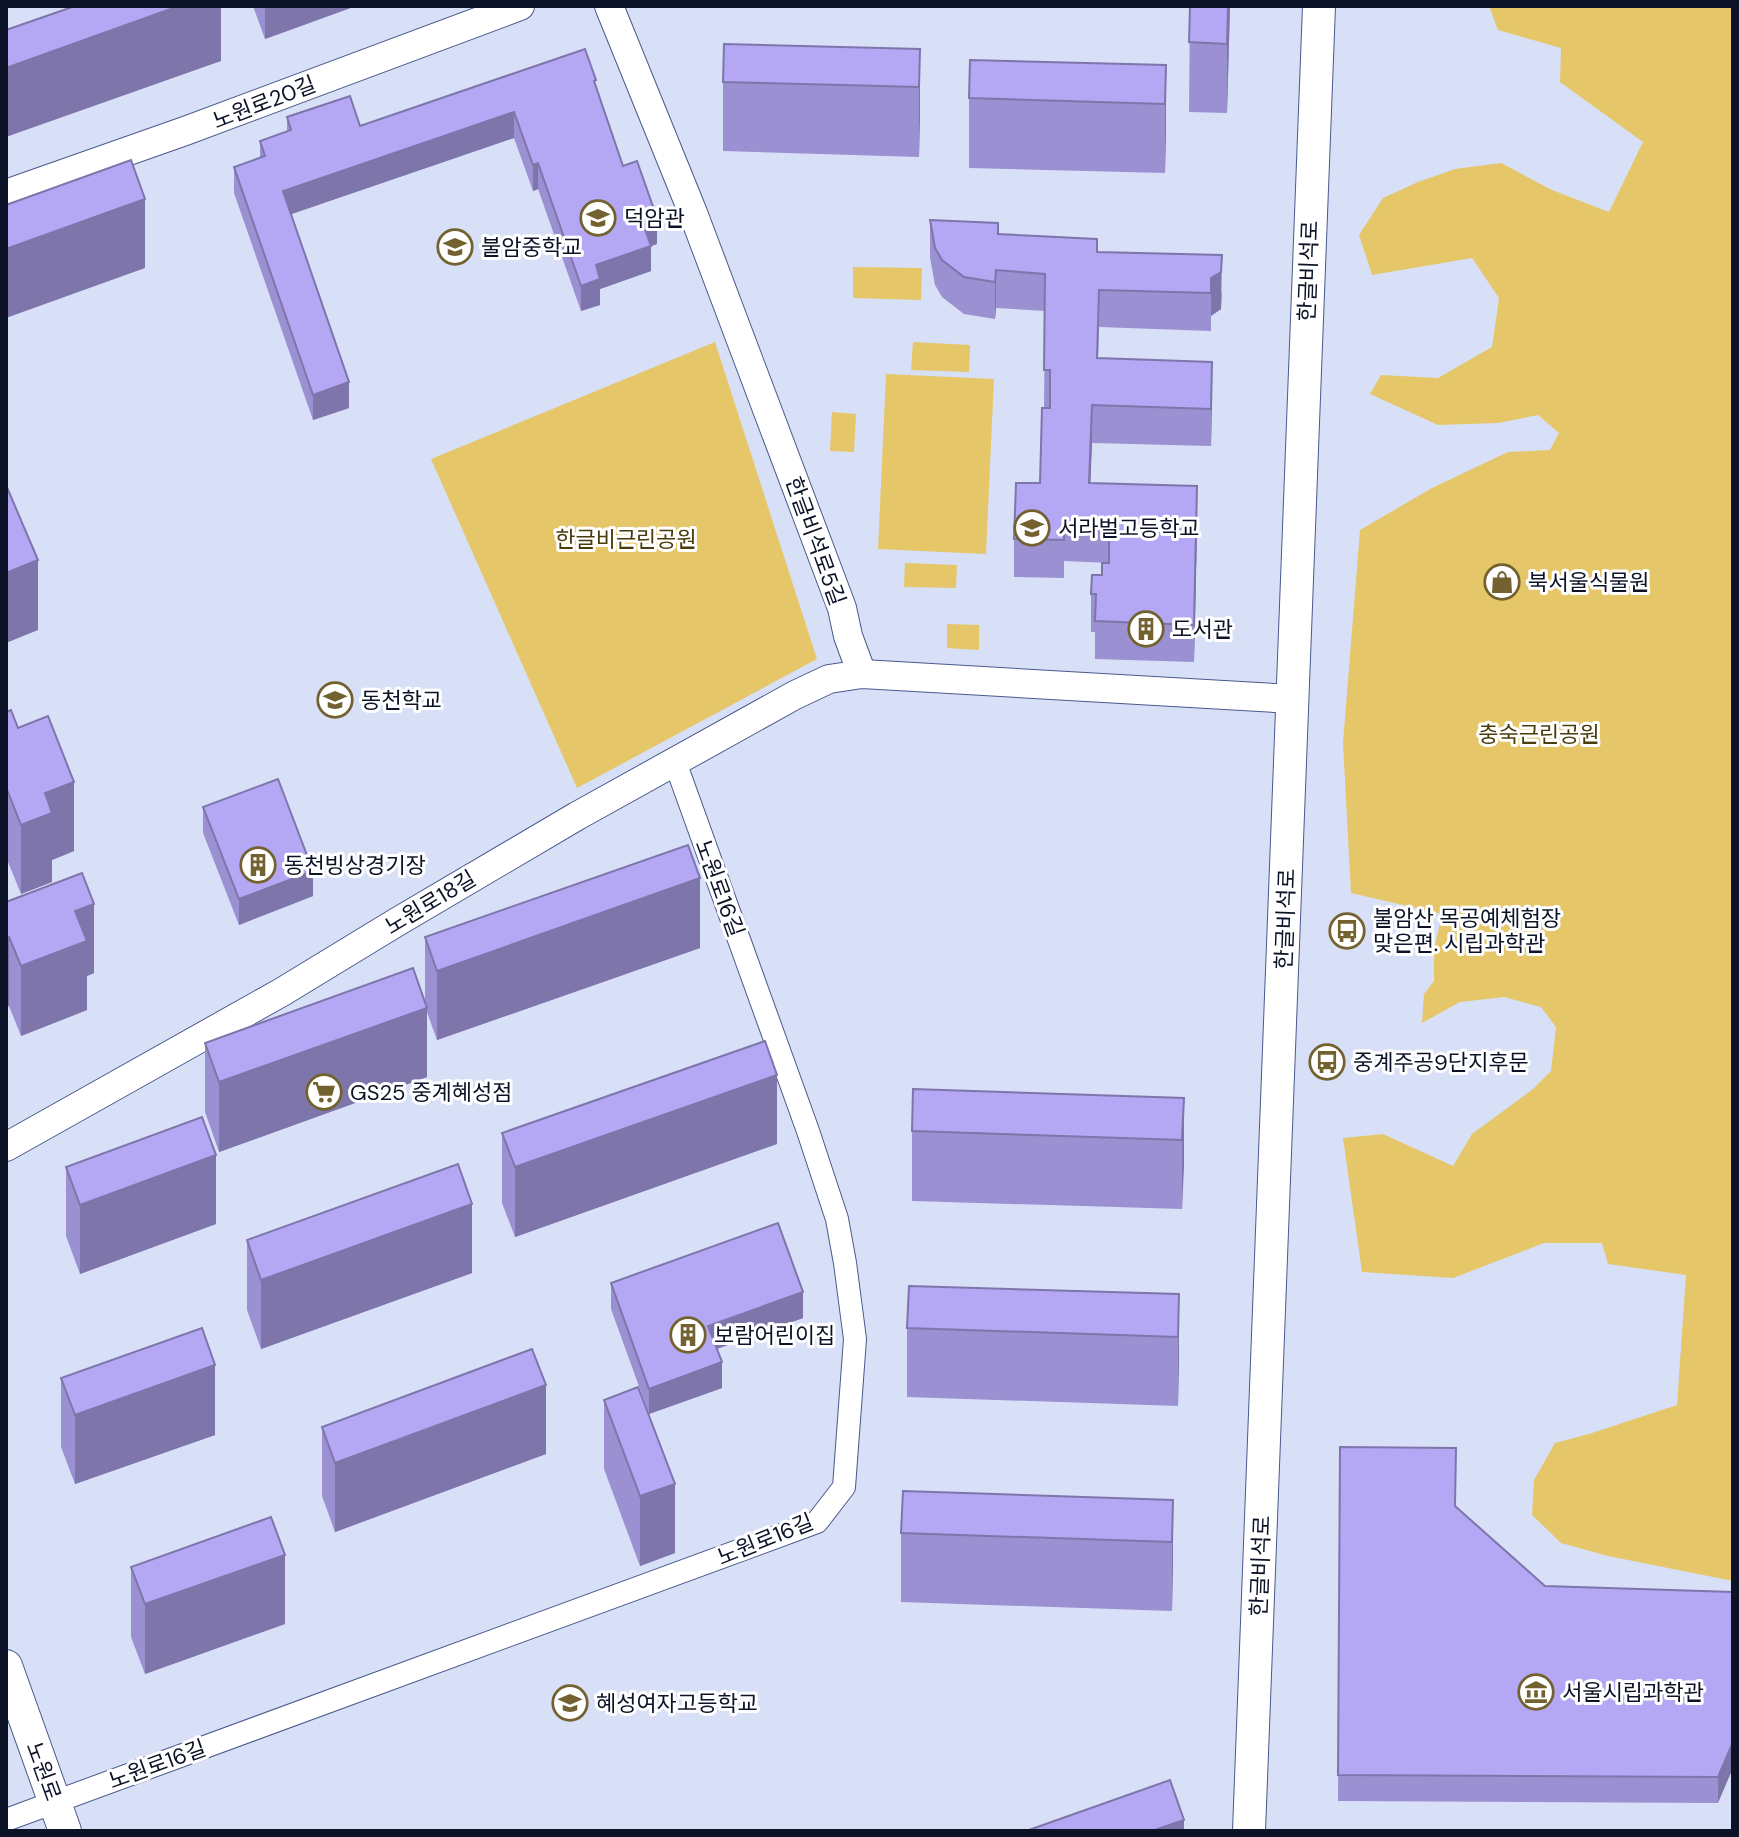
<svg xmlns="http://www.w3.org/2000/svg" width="1739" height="1837" viewBox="0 0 1739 1837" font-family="'DM Sans','Noto Sans KR',sans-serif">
<rect width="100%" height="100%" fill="#d8e0f8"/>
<g fill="#e5c669">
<path d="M1489 6H1733V1581L1608 1556 1561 1543 1532 1515 1534 1480 1555 1443 1589 1434 1677 1405 1686 1275 1608 1264 1602 1243H1544L1453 1278 1362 1272 1343 1138 1383 1134 1453 1166 1472 1134 1533 1089 1551 1071 1556 1027 1541 1007 1504 997 1460 1002 1422 1023 1424 994 1434 981V950L1442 914 1351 893 1343 743 1360 530 1432 488 1508 452 1550 450 1559 433 1538 415 1498 423 1438 425 1370 394 1381 375 1438 378 1492 347 1499 298 1472 258 1372 275 1359 235 1383 198 1418 182 1455 169 1501 163 1552 190 1609 212 1643 142 1560 82 1561 48 1498 30Z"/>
<path d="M853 267 922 268 921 300 853 298Z"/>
<path d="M715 342 817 659 577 788 431 459Z"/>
<path d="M913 342 970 345 969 372 911 370Z"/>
<path d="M886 374 994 379 986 554 878 549Z"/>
<path d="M832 412 856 414 854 452 830 451Z"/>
<path d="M905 563 957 565 956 588 904 587Z"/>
<path d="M947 624 979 625V650L947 648Z"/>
</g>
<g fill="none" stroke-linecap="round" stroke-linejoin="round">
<defs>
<path id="minor" d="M6 1820 817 1522 844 1487 855 1339 845 1263 837 1219 808 1131 675 762"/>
<g id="tertiary">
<path d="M609 6 693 213 842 608 848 636 862 674"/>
<path d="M6 194 185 131 520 6"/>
<path d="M6 1147 282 992 397 922 577 816 795 695 829 679 862 674 1293 699"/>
</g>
<g id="secondary">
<path d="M6 1666 65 1831"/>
<path d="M1249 1831 1319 6"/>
</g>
</defs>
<use href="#minor" stroke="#4b598c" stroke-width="24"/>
<use href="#tertiary" stroke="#4b598c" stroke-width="30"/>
<use href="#secondary" stroke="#4b598c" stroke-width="34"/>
<use href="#minor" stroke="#fff" stroke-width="22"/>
<use href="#tertiary" stroke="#fff" stroke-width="28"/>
<use href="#secondary" stroke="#fff" stroke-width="32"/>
</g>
<g fill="#9b90d2">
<path d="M253 6H356L265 39Z"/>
<path d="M1190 6H1230L1227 113 1189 112Z"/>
<path d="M920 49 919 157 723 151V82Z"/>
<path d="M1166 65 1165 173 969 168V98Z"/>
<path d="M596 88 623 166 657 244 651 246V271L600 289V305L581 311 538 189 533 191 514 138 291 214 349 408 313 420 234 193V167L260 158V141L287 132V117L360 126Z"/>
<path d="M930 220 1097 252 1222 293 1221 309 1211 316V331L1099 327 1098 359 1212 399 1211 446 1092 443 1090 483 1197 523 1194 662 1095 659V632H1091V594L1109 563 1064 561V578L1014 577V539L1040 483 1044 408 1045 311 996 308 995 319 964 314 942 297 935 285 930 258Z"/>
<path d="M6 712 18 728 74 851 52 860V882L21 894 6 857Z"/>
<path d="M203 807 313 896 239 925 203 833Z"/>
<path d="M6 902 94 973 87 976V1010L21 1036 9 1006Z"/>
<path d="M425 937 700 948 437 1040 427 1012V1077L219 1152 205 1112V1043L425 1003Z"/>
<path d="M1184 1098 1182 1209 912 1201V1131Z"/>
<path d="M502 1133 777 1144 515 1237 502 1203Z"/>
<path d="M66 1167 216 1224 80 1274 66 1236Z"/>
<path d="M247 1240 472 1273 261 1349 247 1310Z"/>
<path d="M611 1283 803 1318 717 1349 722 1388 649 1414 611 1309Z"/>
<path d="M1179 1294 1178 1406 907 1397V1328Z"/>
<path d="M61 1378 215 1435 75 1484 61 1447Z"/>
<path d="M604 1400 675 1553 640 1566 604 1469Z"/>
<path d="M322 1427 546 1454 335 1532 322 1496Z"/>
<path d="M1340 1447 1455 1507 1545 1586 1733 1592 1718 1803 1338 1801Z"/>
<path d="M1173 1500 1172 1611 901 1602V1533Z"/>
<path d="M131 1567 285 1624 145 1674 131 1637Z"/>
</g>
<g fill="#7e75ab">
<path d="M179 6H221V61L6 137V68Z"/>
<path d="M265 6H356L265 39Z"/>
<path d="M1228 6H1230L1227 113V44Z"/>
<path d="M920 49V118L919 157V87Z"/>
<path d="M1166 65V135L1165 173V104Z"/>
<path d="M514 112V138L283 217V191Z"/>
<path d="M538 163V189L533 191V165Z"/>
<path d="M145 199V268L6 318V249Z"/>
<path d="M657 218V244L651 246V271L600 289V305L581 311V286L596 265 643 223Z"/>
<path d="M1222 255 1221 309 1211 316V331V278Z"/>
<path d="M996 270V308L995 319V282Z"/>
<path d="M1212 362V399L1211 446V409Z"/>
<path d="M349 382V408L313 420V395Z"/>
<path d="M1092 405V443L1089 520V483Z"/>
<path d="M1197 486V523L1194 662V625Z"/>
<path d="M38 560V630L6 643V573Z"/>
<path d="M74 782V851L52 860V882L21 894V825L45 793Z"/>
<path d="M313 871V896L239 925V899Z"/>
<path d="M700 878V948L437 1040V971Z"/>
<path d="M94 904V973L87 976V1010L21 1036V966L75 911Z"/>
<path d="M9 937V1006L6 1008V938Z"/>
<path d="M427 1008V1077L219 1152V1082Z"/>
<path d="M777 1075V1144L515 1237V1167Z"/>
<path d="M1184 1098V1167L1182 1209V1140Z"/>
<path d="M216 1155V1224L80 1274V1205Z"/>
<path d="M472 1204V1273L261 1349V1280Z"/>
<path d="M803 1292V1318L708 1352V1326Z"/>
<path d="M1179 1294V1364L1178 1406V1337Z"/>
<path d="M722 1362V1388L649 1414V1389Z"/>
<path d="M215 1365V1435L75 1484V1415Z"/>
<path d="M546 1385V1454L335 1532V1463Z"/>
<path d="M675 1484V1553L640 1566V1496Z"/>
<path d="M1173 1500V1569L1172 1611V1542Z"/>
<path d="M285 1555V1624L145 1674V1604Z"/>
<path d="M1733 1742V1768L1718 1803V1777Z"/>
<path d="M1184 1820V1831H1152Z"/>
</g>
<g fill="#b4a7f4" stroke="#7e75ab" stroke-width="2">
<path d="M75 6H179L6 68V30Z"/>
<path d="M1190 6H1228L1227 44 1189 42Z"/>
<path d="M724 44 920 49 919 87 723 82Z"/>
<path d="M585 49 596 80 594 81 623 166 637 161 657 218 643 223 651 246 596 265 600 279 581 286 538 163 533 165 514 112 283 191 349 382 313 395 234 167 265 156 260 141 291 130 287 117 350 96 360 126Z"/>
<path d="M970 60 1166 65 1165 104 969 98Z"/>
<path d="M131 160 145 199 6 249V205Z"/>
<path d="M930 220 998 223V234L1097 239V252L1222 255 1221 272 1211 278V293L1099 290 1097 358 1212 362 1211 409 1092 405 1089 483 1197 486 1194 625 1095 621 1096 594H1091L1092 575H1102V563H1109V525L1064 524V540L1014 539 1016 483H1040L1042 408H1050V370H1044L1045 274 996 270 995 282 964 277 942 260 935 248Z"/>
<path d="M6 485 38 560 6 573Z"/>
<path d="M11 710 18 728 48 716 74 782 45 793 52 813 21 825 6 787V712Z"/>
<path d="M278 779 313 871 239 899 203 807Z"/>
<path d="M688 845 700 878 437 971 425 937Z"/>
<path d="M82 873 94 904 75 911 87 941 21 966 9 937 6 938V902Z"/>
<path d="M413 968 427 1008 219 1082 205 1043Z"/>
<path d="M765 1041 777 1075 515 1167 502 1133Z"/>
<path d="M913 1089 1184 1098 1182 1140 912 1131Z"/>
<path d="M202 1117 216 1155 80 1205 66 1167Z"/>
<path d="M458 1164 472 1204 261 1280 247 1240Z"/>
<path d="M778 1223 803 1292 708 1326 722 1362 649 1389 611 1283Z"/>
<path d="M909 1286 1179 1294 1178 1337 907 1328Z"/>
<path d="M202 1328 215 1365 75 1415 61 1378Z"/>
<path d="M532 1349 546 1385 335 1463 322 1427Z"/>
<path d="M638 1387 675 1484 640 1496 604 1400Z"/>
<path d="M1340 1447 1456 1448 1455 1506 1545 1586 1733 1592V1742L1718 1777 1338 1775Z"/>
<path d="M903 1491 1173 1500 1172 1542 901 1533Z"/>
<path d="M271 1517 285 1555 145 1604 131 1567Z"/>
<path d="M1170 1780 1184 1820 1152 1831H1026Z"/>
</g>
<defs>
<symbol id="school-ring" viewBox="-11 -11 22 22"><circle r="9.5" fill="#fff" stroke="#736230" stroke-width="1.5"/><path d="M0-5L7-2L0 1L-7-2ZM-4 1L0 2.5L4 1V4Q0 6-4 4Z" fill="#736230"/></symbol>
<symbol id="shop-ring" viewBox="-11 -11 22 22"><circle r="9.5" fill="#fff" stroke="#736230" stroke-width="1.5"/><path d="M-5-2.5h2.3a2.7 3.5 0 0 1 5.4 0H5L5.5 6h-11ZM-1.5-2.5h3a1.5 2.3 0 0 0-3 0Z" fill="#736230"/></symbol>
<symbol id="building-ring" viewBox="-11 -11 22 22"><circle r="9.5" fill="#fff" stroke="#736230" stroke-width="1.5"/><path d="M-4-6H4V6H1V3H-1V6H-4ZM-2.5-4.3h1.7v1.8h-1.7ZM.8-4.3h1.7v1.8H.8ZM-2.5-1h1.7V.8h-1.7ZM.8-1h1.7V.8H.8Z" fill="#736230"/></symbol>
<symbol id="bus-ring" viewBox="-11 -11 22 22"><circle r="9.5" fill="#fff" stroke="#736230" stroke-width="1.5"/><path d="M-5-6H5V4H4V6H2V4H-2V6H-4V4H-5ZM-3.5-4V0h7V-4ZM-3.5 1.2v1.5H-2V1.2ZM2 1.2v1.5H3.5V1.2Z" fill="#736230"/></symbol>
<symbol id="supermarket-ring" viewBox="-11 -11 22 22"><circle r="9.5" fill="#fff" stroke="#736230" stroke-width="1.5"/><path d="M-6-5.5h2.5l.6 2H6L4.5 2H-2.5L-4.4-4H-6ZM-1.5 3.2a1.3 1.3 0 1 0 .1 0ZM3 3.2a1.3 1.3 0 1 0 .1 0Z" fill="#736230"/></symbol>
<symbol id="museum-ring" viewBox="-11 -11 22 22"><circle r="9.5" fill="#fff" stroke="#736230" stroke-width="1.5"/><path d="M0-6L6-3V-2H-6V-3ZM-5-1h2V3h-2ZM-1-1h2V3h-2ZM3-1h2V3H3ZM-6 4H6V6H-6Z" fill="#736230"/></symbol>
</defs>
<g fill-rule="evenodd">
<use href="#school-ring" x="578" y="198" width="40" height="40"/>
<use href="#school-ring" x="435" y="227" width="40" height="40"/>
<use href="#school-ring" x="1012" y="508" width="40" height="40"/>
<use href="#shop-ring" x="1482" y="562" width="40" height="40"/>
<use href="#building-ring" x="1126" y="609" width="40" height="40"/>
<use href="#school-ring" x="315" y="680" width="40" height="40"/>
<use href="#building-ring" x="238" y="845" width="40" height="40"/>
<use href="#bus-ring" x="1327" y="911" width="40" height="40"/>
<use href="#bus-ring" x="1307" y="1042" width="40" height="40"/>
<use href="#supermarket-ring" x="304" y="1072" width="40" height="40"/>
<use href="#building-ring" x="668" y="1315" width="40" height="40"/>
<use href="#museum-ring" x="1516" y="1672" width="40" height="40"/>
<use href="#school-ring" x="550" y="1683" width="40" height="40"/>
</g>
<g text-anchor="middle" stroke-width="6" stroke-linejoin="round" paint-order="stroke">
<g font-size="22" fill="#0d1327" stroke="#fff">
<text transform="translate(264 102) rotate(-21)" y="8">노원로20길</text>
<text transform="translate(1308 271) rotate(-88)" y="8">한글비석로</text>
<text transform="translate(816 541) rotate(70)" y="8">한글비석로5길</text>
<text transform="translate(720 888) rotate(70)" y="8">노원로16길</text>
<text transform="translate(430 902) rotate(-31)" y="8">노원로18길</text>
<text transform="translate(1285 919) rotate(-88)" y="8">한글비석로</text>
<text transform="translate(765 1539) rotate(-22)" y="8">노원로16길</text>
<text transform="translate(1260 1566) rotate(-88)" y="8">한글비석로</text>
<text transform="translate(157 1764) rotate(-20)" y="8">노원로16길</text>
<text transform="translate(44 1771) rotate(70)" y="8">노원로</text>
</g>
<g font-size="22" fill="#0d1327" stroke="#fff" text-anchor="start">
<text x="624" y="226">덕암관</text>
<text x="481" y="255">불암중학교</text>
<text x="1058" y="536">서라벌고등학교</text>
<text x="1528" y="590">북서울식물원</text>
<text x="1172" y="637">도서관</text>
<text x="361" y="708">동천학교</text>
<text x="284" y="873">동천빙상경기장</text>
<text x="1373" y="926">불암산 목공예체험장<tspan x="1373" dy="25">맞은편. 시립과학관</tspan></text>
<text x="1353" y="1070">중계주공9단지후문</text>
<text x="350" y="1100">GS25 중계혜성점</text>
<text x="714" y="1343">보람어린이집</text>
<text x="1562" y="1700">서울시립과학관</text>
<text x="596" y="1711">혜성여자고등학교</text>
</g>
<g font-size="22" fill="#493b0a" stroke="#fff">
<text x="626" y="547">한글비근린공원</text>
<text x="1539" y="742">충숙근린공원</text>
</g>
</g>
<rect width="1739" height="1837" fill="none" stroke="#0d1327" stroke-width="16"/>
</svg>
